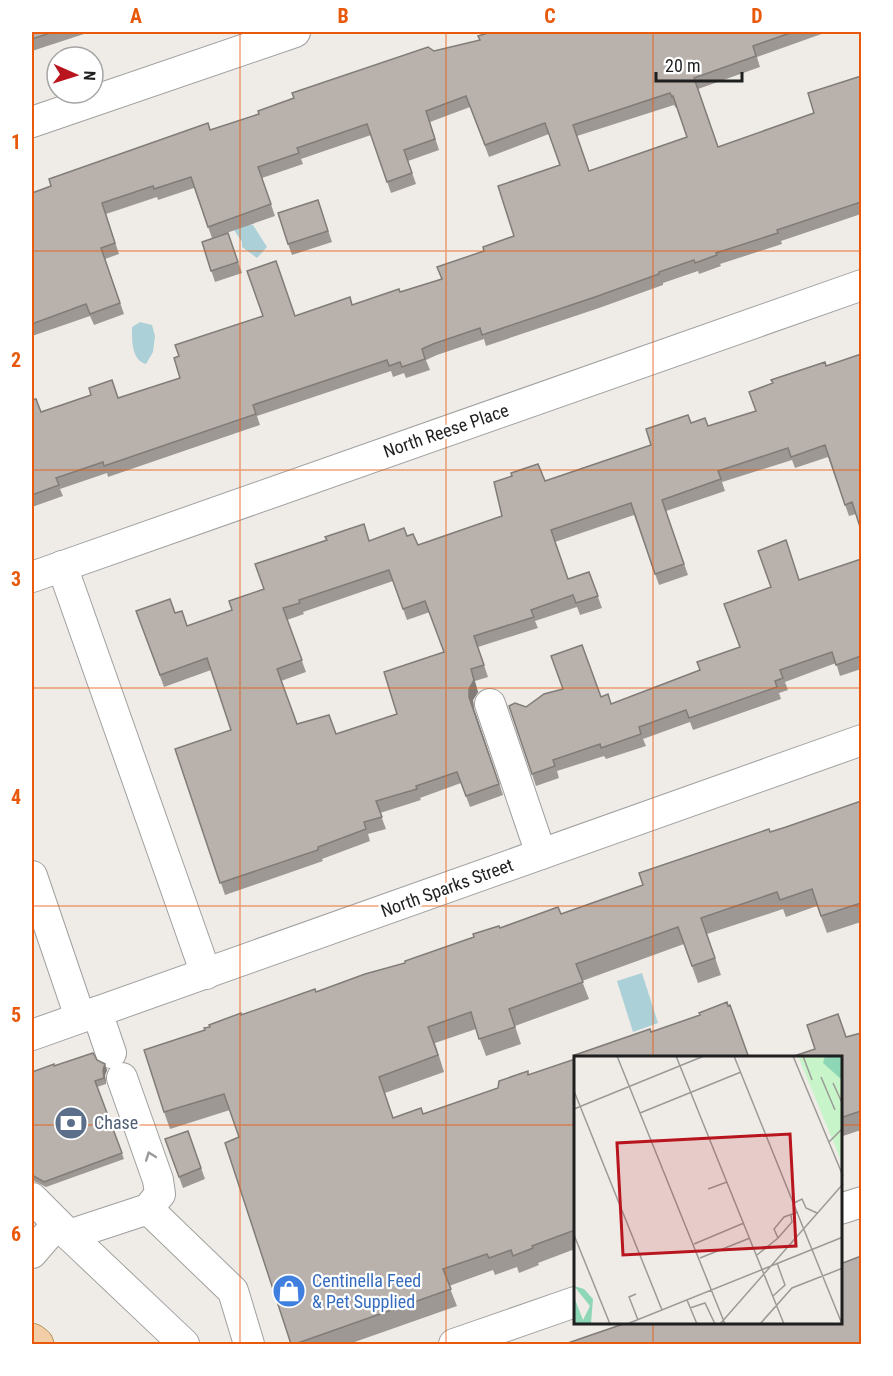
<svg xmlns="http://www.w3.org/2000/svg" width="893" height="1376" viewBox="0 0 893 1376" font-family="'Roboto Condensed',sans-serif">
<rect width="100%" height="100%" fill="#efece7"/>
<g fill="#acd0d8">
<path d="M238 223 253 225 267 247 257 258 242 247V242L234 230Z"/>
<path d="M140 322 152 325 155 336 153 352 146 364C131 360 132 339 132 327Z"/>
<path d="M642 973 658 1023 633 1032 617 981Z"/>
</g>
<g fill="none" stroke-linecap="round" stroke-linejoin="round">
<defs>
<g id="minor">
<path d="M32 122 295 32"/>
<path d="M62 566 206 974"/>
<path d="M32 577 862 285"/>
<path d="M490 704 541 854"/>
<path d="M32 876 80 1017"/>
<path d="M97 1012 111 1053"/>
<path d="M32 1035 862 740"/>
<path d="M122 1078 158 1180 160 1194 148 1209"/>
<path d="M32 1198 69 1235 148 1209 233 1291 249 1344"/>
<path d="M840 1209 862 1202"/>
<path d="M69 1235 184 1344"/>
<path d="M32 1253 57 1224"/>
<path d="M454 1344 575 1302"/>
</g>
<path id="major" d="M32 1340 37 1344"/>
</defs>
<use href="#minor" stroke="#a0a0a0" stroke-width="32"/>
<use href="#major" stroke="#8b5c10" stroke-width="34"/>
<use href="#minor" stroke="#fff" stroke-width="30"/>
<use href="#major" stroke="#f2cea8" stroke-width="33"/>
</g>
<g fill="#9e9894" fill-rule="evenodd">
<path d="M32 32H90L32 51Z"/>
<path d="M491 32H827L757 57 760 67 698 89 718 147 814 113 861 76V214L781 241 782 244 720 264 721 266 699 274 698 271 663 283V285L599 308 486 346 484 339 437 355 426 360 430 370 406 378 404 373 393 377 391 371 257 416 260 425 108 477 107 473 60 489 63 496 32 507V400L41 412 118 398 180 378 296 316 352 305 400 292 442 279 484 251 514 236 560 165 549 134 489 157 470 107 430 122 439 150 408 161 416 184 391 193 371 135 301 159 303 164 262 178 275 216 212 238 194 188 158 200 157 197 106 214 119 254 105 259 124 314 94 325 90 316 32 336V193L259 114 434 51 480 40ZM674 105 676 108 677 107 687 137 589 171 577 136Z"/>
<path d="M318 200 332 242 292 255 288 244Z"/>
<path d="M228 233 242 273 215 282 202 242Z"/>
<path d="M825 362 856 514 849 516 828 457 795 468 792 460 722 482 725 491 666 511 688 575 659 585 634 515 555 542 568 579 589 572 602 608 580 615 577 607 535 621 538 628 478 647 488 677 475 681 478 692 473 700 474 709 503 795 470 807 461 783 420 798 421 800 380 813 386 829 368 834 370 841 322 859 323 861 225 895 175 749 231 730 211 670 164 687 136 611 175 613 187 626 232 610 264 589 370 540 407 536 418 545 502 516 545 481 651 445 691 423 708 426 756 411 772 383ZM393 581 407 620 430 612 444 652 397 714 336 734 297 724 281 681 306 672 287 620 304 614 303 612Z"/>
<path d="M861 559V669L840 676 836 663 785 682 788 690 779 693 781 699 693 730 690 722 643 739 646 746 606 759 604 756 557 771 559 778 536 786 509 706 526 707 601 696 611 704 700 670 740 647 800 580Z"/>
<path d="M861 801V922L827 933 817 906 786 917 783 909 707 934 721 975 698 983 684 944 582 981 589 999 515 1026 521 1044 486 1056 476 1029 435 1043 444 1072 385 1093 393 1118 423 1114 498 1088 529 1075 575 1059V1249L538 1263 539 1265 519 1273 517 1267 495 1275 493 1270 449 1286 457 1306 349 1344H291L239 1137 230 1110 170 1129 164 1112 205 1030 241 1015 405 963 500 928 561 914 643 885 771 832 786 827Z"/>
<path d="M861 1033V1130L840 1137V1058L847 1037Z"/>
<path d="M54 1066 107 1070 105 1075 106 1084 97 1087 124 1159 46 1187 34 1181 32 1175Z"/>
<path d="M188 1131 205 1179 183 1188 165 1139Z"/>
</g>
<g fill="#817c78">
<path d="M471 669 478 692 473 700 474 709 503 795 469 697Z"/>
<path d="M105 1064 107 1070 105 1075 106 1084 104 1078 103 1070Z"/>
</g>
<g fill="#b8b1ac" stroke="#817c78" stroke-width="1.5" fill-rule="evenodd">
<path d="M32 32H53L32 39Z"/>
<path d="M491 32H793L753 46 756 56 694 78 718 147 814 113 808 93 861 76V202L777 230 778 233 716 253 717 255 695 263 694 260 659 272V274L595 297 482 335 480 328 433 344 422 349 425 359 402 367 400 362 389 366 387 360 253 405 256 414 104 466 103 462 56 478 59 485 32 495V400L36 399 41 412 91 395 89 388 112 380 118 398 180 378 174 358 179 356 175 345 263 316 247 271 276 261 295 316 350 297 352 305 399 289 400 292 442 279 437 267 484 251 483 247 514 236 498 186 560 165 545 123 485 145 466 96 426 111 435 139 404 150 412 173 387 182 367 124 297 148 299 153 258 167 271 204 208 227 191 177 154 189 153 186 102 203 115 243 101 248 120 303 90 314 86 304 32 324V193L51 186 49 179 208 123 210 130 259 114 258 111 294 98 292 93 428 47 434 51 480 40 478 36ZM670 93 672 97 673 96 687 137 589 171 573 125Z"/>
<path d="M318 200 328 231 288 244 278 213Z"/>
<path d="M228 233 238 262 211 271 202 242Z"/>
<path d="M861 354V530L852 502 845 505 825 445 791 457 788 448 718 471 721 479 662 500 684 564 655 574 631 503 551 530 568 579 589 572 598 596 576 603 573 595 531 610 534 617 474 636 484 665 471 669 474 680 469 689V697L499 784 466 796 457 772 416 786 417 789 376 801 382 817 364 822 366 829 318 847V850L220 883 175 749 231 730 207 658 160 675 136 611 170 599 175 613 182 611 187 626 232 610 229 601 264 589 255 564 327 540 325 537 364 524 369 541 404 528 407 536 413 534 418 545 502 516 494 482 512 476 511 473 538 464 545 481 651 445 646 429 688 415 691 423 705 418 708 426 756 411 749 392 773 383 771 380 825 362 826 366ZM389 570 403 609 425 601 444 652 384 672 397 714 336 734 329 715 297 724 277 669 302 660 283 608 300 603 299 600Z"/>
<path d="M786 540 799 580 861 559V656L836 665 832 652 780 670 783 678 775 681 777 687 689 718 686 710 639 727 641 734 601 748 600 744 553 760 555 766 532 774 509 706 515 703 526 707 544 694 563 689 551 656 582 645 601 697 608 694 611 704 700 670 697 662 740 647 724 604 771 587 758 551Z"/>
<path d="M861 801V903L821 916 812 889 780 900 777 892 701 918 715 958 692 966 678 927 576 964 583 982 509 1009 515 1027 479 1039 471 1012 428 1027 438 1055 379 1077 393 1118 421 1108 423 1114 498 1088 499 1081 528 1071V1075L575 1059V1230L532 1246 533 1248 513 1256 511 1250 489 1258 487 1254 443 1269 451 1289 295 1344H291L225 1143 239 1137 224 1094 164 1112 144 1050 205 1030 204 1028 210 1027 209 1025 241 1013V1015L315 989 316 992 365 974 405 963V961L474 937 473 934 499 926 500 928 558 907 561 914 643 885 639 873 769 829 770 832 786 827Z"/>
<path d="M727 1002 728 1006 730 1005 749 1058H577L575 1055 650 1029 651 1032 700 1015 699 1013Z"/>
<path d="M838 1014 846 1037 861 1033V1111L840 1118V1058H788L815 1049 807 1025Z"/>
<path d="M93 1053 97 1060 105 1064 103 1070 104 1078 95 1081 122 1153 44 1182 32 1175V1072L54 1064V1066Z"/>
<path d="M188 1131 201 1168 179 1177 165 1139Z"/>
<path d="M861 1256V1344H565L626 1323H840V1264Z"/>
</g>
<defs><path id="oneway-chevron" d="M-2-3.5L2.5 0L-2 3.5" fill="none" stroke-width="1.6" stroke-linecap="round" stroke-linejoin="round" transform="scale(1.5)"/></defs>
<use stroke="#9a9a9a" href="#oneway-chevron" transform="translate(150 1156) rotate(-110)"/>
<path fill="none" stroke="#e8590c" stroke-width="1.5" stroke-opacity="0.55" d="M240 32V1344M446 32V1344M653 32V1058M32 251H862M32 470H862M32 688H862M32 906H862M32 1125H575M840 1125H862M653 1324V1344"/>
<defs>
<symbol id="bank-disc" viewBox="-11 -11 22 22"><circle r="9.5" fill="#5c6f8a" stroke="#fff"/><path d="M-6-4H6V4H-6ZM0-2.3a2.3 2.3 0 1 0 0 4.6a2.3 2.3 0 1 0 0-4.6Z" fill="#fff"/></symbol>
<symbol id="shop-disc" viewBox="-11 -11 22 22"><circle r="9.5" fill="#3f7fe0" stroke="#fff"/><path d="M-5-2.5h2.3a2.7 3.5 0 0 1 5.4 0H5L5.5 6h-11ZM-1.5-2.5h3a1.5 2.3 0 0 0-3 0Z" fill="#fff"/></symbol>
</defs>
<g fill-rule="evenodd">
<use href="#bank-disc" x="52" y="1104" width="38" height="38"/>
<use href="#shop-disc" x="270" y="1272" width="38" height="38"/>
</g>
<g text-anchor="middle" stroke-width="4.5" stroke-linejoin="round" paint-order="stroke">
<g font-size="18" fill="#1f1f1f" stroke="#fff">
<text transform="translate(446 431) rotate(-19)" y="6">North Reese Place</text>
<text transform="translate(447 888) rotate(-20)" y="6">North Sparks Street</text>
</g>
<g font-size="18" fill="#4e5e75" stroke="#fff" text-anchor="start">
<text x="94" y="1129">Chase</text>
</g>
<g font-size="18" fill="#366cbe" stroke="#fff" text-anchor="start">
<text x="312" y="1287">Centinella Feed<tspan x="312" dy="21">&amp; Pet Supplied</tspan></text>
</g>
</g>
<g transform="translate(574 1056)">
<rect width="268" height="268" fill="#efece7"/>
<path d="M224 0H268V107Z" fill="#c8f4ca"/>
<path d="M251 0H268V24L249 7ZM0 230 10 233 19 243 17 267 0 268V241L9 264 16 250Z" fill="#8dd6b6"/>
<path fill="none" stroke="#9c9a97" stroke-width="1.5" d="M43 0 151 268M102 0 210 268M160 0 268 268M219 0 269 120M229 0 238 24M247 21 261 54M259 27 269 49M0 35 88 254M0 53 130 0M66 57 167 16M255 86 269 72M134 133 153 126M220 147 228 143 232 152 243 157M0 179 36 268M204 182 218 166 217 159M120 188 170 167M183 199 204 182 200 173 210 161 224 156M126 202 176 182M62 238 55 241 64 264M199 240 211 229 203 207M113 244 123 268M116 252 131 247 141 268M53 268 269 181M146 268 269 128M186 268 218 232 269 212"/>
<path fill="#b9151e" fill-opacity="0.15" stroke="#b9151e" stroke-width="3" d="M216 78 222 190 49 199 43 87Z"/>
<rect width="268" height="268" fill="none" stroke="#1f1f1f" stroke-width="3"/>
</g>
<rect width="893" height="1376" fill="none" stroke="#ffffff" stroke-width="66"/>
<g transform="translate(75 75) rotate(93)"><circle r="28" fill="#ffffff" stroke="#a5a5a5" stroke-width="1.5"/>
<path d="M0-4.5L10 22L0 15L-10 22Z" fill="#b9151e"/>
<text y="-9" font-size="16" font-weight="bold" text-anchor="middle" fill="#1f1f1f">N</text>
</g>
<path d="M656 72v9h86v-9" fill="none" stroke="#1f1f1f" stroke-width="3"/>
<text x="665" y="72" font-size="18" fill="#1f1f1f" stroke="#ffffff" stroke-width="4.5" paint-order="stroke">20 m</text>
<rect x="33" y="33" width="827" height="1310" fill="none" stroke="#e8590c" stroke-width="2"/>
<g font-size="20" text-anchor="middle" font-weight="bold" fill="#e8590c">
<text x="136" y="23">A</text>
<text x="343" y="23">B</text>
<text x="550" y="23">C</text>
<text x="757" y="23">D</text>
<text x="16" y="149">1</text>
<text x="16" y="367">2</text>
<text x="16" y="586">3</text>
<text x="16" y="804">4</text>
<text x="16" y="1022">5</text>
<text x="16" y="1241">6</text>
</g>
</svg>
